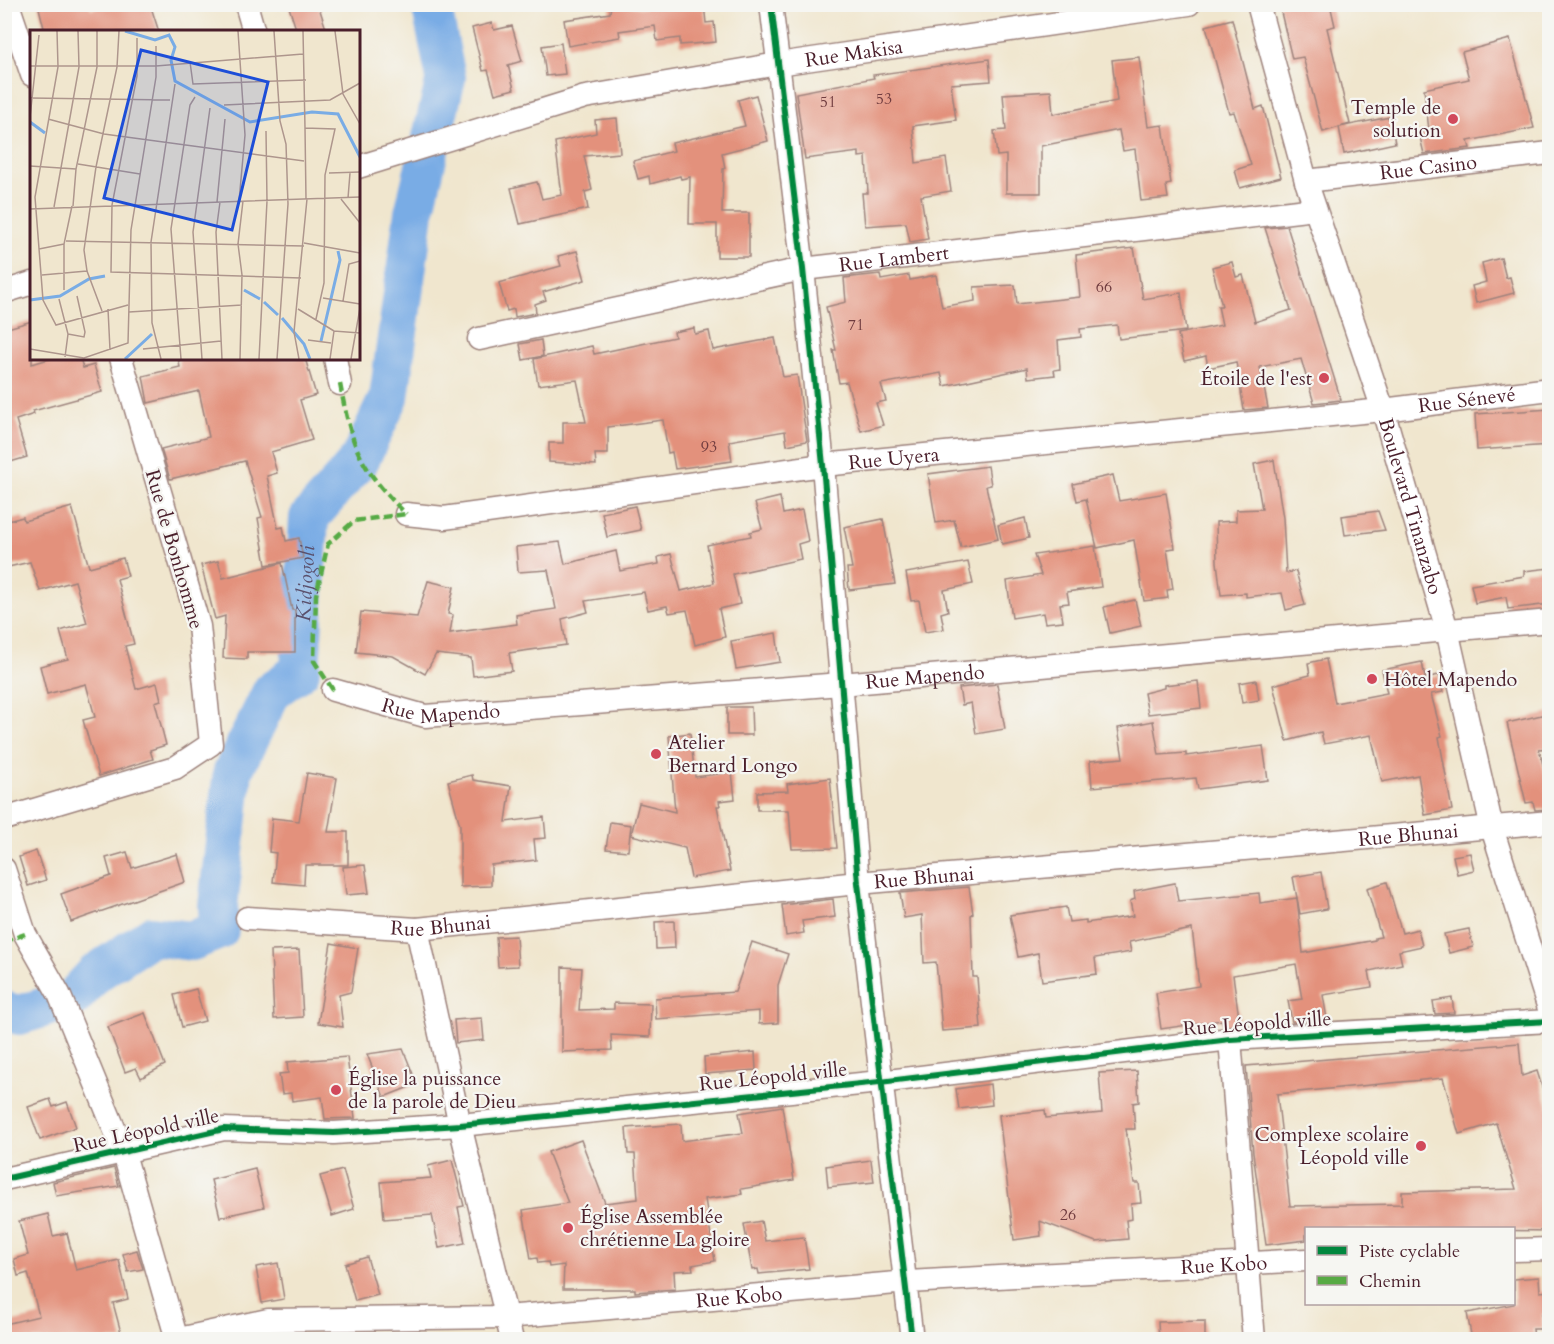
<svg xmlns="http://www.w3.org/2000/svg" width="1554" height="1344" viewBox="0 0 1554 1344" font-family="Cardo,serif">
<rect width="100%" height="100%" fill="#f6f6f2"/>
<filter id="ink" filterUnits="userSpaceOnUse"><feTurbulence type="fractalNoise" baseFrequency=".0167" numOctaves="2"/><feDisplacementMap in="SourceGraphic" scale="12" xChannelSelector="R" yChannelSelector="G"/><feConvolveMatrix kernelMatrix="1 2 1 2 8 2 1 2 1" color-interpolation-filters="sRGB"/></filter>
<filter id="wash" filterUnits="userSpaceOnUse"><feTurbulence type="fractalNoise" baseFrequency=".008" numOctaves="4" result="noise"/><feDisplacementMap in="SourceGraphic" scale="24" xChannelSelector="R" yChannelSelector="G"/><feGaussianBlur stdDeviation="1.35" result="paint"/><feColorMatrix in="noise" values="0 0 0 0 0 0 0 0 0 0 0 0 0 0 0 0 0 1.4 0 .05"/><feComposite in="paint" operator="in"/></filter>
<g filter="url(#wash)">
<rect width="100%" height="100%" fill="#f0e6ce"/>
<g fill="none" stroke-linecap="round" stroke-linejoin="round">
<path stroke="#79ace5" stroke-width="40" id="s1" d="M4 1011 19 1015 72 999 96 973 151 936 192 941 219 930 218 906 233 771 272 691 300 671 309 518 360 459 389 397 414 213 446 78 431 4"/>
</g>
<g id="blocks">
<g fill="#e3917b" fill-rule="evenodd">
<path d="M38 4H90L91 9 108 4H150L159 32H45Z"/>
<path d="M288 4H318L327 32H297Z"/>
<path d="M611 4 645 8V4H704L706 23 714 22 716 42 680 45V38L657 41 655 26 619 31 620 37 568 46 564 20 610 13Z"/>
<path d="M1279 4H1330L1335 26 1327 28 1350 124 1323 132 1303 57 1292 59Z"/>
<path d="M1232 19 1255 109 1263 106 1281 177 1240 188 1235 170 1251 165 1234 112 1229 113 1206 26Z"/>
<path d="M492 23 494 30 512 26 522 61 508 65 514 89 495 94 488 70 483 71 472 28Z"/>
<path d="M1510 39 1534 128 1468 141 1470 148 1424 154 1419 133 1429 130 1424 89 1469 79 1462 52Z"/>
<path d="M561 43 565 74 546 76 542 46Z"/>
<path d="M1139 57 1148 127 1163 125 1171 184 1166 185 1168 198 1141 201 1135 149 1123 151 1119 130 1041 146V193H1006V155L997 156 994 131 1006 130 1003 94 1051 91 1053 114 1117 101 1112 60Z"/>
<path d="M989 59 991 81 951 84 956 120 913 126 916 163 946 158 951 191 921 196 928 239 910 242 906 223 865 226 862 193H868L866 156 859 157V152L805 159 796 93 874 78 873 75Z"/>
<path d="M756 95 768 141 722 153 725 168 723 169 722 213H749V257H717V224H689L690 177 681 179 680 176 650 184 649 176 638 179 633 161 674 151 672 143 745 126 738 100Z"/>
<path d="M1390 117 1395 143 1344 154 1339 127Z"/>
<path d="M617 118 620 153 584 156 592 190 585 192 588 209 520 224 511 188 537 182 542 199 562 195 555 142 596 133 595 120Z"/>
<path d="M1287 226 1341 400 1314 403 1301 359 1260 367 1268 408 1244 410 1236 362 1208 368 1206 356 1184 361 1178 334 1222 325 1218 306H1222L1212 267 1232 262 1236 277 1243 275 1255 322 1291 310 1265 228Z"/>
<path d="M1134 248 1143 299 1181 293 1186 331 1119 339 1117 325 1080 329 1081 337 1058 340 1060 369 1054 370 1055 375 1028 378 1027 368 944 386 941 373 881 384 886 401 876 403 883 425 861 431 847 382 839 383 833 350H836L826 307 846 302 844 278 880 274 881 280 909 275 910 280 936 275 942 307 975 301 974 287 1015 285 1017 304 1080 297 1076 255Z"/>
<path d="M577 251 585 280 543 292 546 300 535 304 536 313 515 317 514 309 507 311 499 283 561 266 558 256Z"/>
<path d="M1501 258 1506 278 1510 277 1514 293 1476 303 1472 286 1486 282 1482 263Z"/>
<path d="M32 321V364L52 358H80L83 368 94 365 102 392 33 411 34 414 16 420 27 457 4 464V329Z"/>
<path d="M694 328 695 334 709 331 713 350 775 338 783 377 797 375 807 441 787 445 785 431 729 441 732 461 675 469 672 452 668 453 663 420 608 427V454H595L596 465 549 462V443H563V422H586L577 380 538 385 534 359 592 346 594 354 675 337 674 332Z"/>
<path d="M541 340 543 356 523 360 520 344Z"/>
<path d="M178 358H305L316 395 300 400 312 440 271 452 277 473 267 476 278 528 283 527 286 541 299 538 303 558 266 565 258 518 262 517 245 461 170 479 161 449 209 437 199 391 148 403 143 376 180 367Z"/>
<path d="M1550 409V445L1477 450 1475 414Z"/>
<path d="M1274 460 1283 518 1286 573 1296 571 1305 605 1286 610 1282 593 1246 597V593L1221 595 1217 562 1216 522 1236 521V510L1262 509 1254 464Z"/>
<path d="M988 466 991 485 986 486 998 539 961 547 954 520 936 523 928 474Z"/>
<path d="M1113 475 1119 501 1166 493 1175 548 1167 549 1173 589 1167 590 1168 598 1144 601 1134 540 1097 548 1086 499 1077 501 1073 484Z"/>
<path d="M780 497 783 514 802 510 808 541 798 544 801 559 733 574 740 604 719 609 725 637 695 645 687 610 669 613 667 606 648 610 644 592 585 601 588 612 562 619 566 645 509 653 512 671 473 676 471 658 436 654 425 674 393 656 356 652 361 612 417 617 428 581 454 587 448 614 453 615 450 633 517 624 516 615 556 609 548 570 518 572 516 547 560 542 565 564 616 551 620 571 659 564 658 557 671 554 681 591 714 583 707 545 751 536 750 532 762 529 755 503Z"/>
<path d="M635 506 641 530 607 537 602 513Z"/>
<path d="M72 507 89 567 123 558 128 576 117 579 134 644 125 646 136 689 157 683 161 700 155 702 166 745 150 750 153 759 99 776 83 720 95 717 86 684 47 694 40 666 68 659 60 631 87 623 75 581 40 591 30 562 4 568V522L23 517 24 521Z"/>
<path d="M1378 511 1385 530 1345 535 1342 516Z"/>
<path d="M1025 518 1029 538 1002 544 998 525Z"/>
<path d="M883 519 895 584 849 590 847 568H852L844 527Z"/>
<path d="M1095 546 1101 587 1067 592 1069 603 1060 604 1063 621 1045 623 1043 613 1012 618 1007 581 1041 575 1034 555Z"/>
<path d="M218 561 223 578 282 563 292 610H295V652H247V659L223 658 225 616 215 619 201 565Z"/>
<path d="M968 562 973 584 944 590 948 611 941 613 944 629 925 632 919 600 911 601 906 573Z"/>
<path d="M1550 568V604L1508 609 1506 597 1475 603 1471 585 1524 576V571Z"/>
<path d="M1135 600 1141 626 1110 633 1104 607Z"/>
<path d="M776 633 780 662 736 669 731 641Z"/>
<path d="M1326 659 1335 703 1387 693 1382 670 1422 662 1425 678 1439 675 1443 692 1431 694 1442 736 1439 737 1452 810 1425 815 1418 775 1382 782 1371 735 1324 744 1321 732 1287 741 1273 685 1310 675 1308 663Z"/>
<path d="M1256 680 1259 700 1242 703 1239 683Z"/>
<path d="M1198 681 1201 708 1148 714 1144 693 1164 688V685Z"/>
<path d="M997 684 1005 729 976 734 971 703 962 705 959 688Z"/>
<path d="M727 707H751L752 735H727Z"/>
<path d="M1550 713V748L1539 749 1550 792V809L1535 810 1533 802 1526 803 1507 723Z"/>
<path d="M1153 721 1159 755 1186 753V756L1263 746 1268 780 1198 789 1196 778 1092 787 1090 761 1123 758 1118 728Z"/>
<path d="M690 733 695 777 732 772 735 799 719 801 720 806H717L730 871 691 878 685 848 631 835 639 803 675 812 669 736Z"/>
<path d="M307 773 337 778 328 832H348V865H305L304 885 273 882 276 853 269 852 272 818 299 821Z"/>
<path d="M472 775 473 780 511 786 506 822 544 817 546 838 534 839 536 860 491 865V886L460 887V825L448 781Z"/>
<path d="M830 778 837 848 792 849 789 810H757V792L788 791 787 784Z"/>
<path d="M610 822 631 825 628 851 606 849Z"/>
<path d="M36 851 46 880 28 886 19 857Z"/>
<path d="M127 852 132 868 177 854 185 882 71 922 61 894 111 876 106 858Z"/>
<path d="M1470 853 1474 870 1457 874 1453 856Z"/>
<path d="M365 865 369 893 346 895 343 867Z"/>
<path d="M1321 872 1327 909 1300 914 1293 877Z"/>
<path d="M1387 882 1402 933 1418 929 1422 946 1399 951 1402 964 1369 971 1372 987 1323 995 1327 1019 1320 1020 1292 1022 1288 1001 1302 999 1296 964 1233 975 1240 1025 1223 1026 1222 1020 1161 1029 1156 993 1199 986 1192 929 1129 942 1131 952 1095 958 1097 974 1042 981 1038 953 1018 957 1010 915 1066 907 1069 922 1086 920V923L1133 916 1130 901 1135 899 1134 891 1175 883 1178 901 1259 893 1260 903 1297 898 1303 953 1375 940V938L1381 937 1367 888Z"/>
<path d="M969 887 973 914 971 915 973 977H977L981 1028 942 1031 936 962 924 963 922 915 904 918 900 893Z"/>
<path d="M833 899 835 917 802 921 804 933 786 936 782 905Z"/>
<path d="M674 921 675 948 656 949 655 922Z"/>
<path d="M1469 929 1473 947 1449 953 1444 934Z"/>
<path d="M516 936 518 966 498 967 496 937Z"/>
<path d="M752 942 788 954 778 985V1023L759 1024V1011L656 1019 655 998 735 992Z"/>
<path d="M331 943 358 948 351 992 339 995 343 1027 318 1023Z"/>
<path d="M299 950 303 1017 274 1019 271 951Z"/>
<path d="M562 967 582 968 579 1010 614 1009V1003L651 1004 650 1037 611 1035 612 1050 562 1052Z"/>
<path d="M196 989 205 1021 182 1027 174 995Z"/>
<path d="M1452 998 1454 1013 1435 1014 1433 1001Z"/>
<path d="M145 1013 165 1065 141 1078 136 1068 125 1072 108 1027Z"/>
<path d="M482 1018 484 1040 456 1043 454 1020Z"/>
<path d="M1519 1043 1522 1076 1537 1071 1550 1112V1231L1306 1228V1240L1266 1245 1253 1153 1246 1066ZM1443 1078 1459 1134 1496 1123 1516 1189 1402 1192V1204L1290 1206 1277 1094Z"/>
<path d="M403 1049 417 1084 384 1097 367 1054Z"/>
<path d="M755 1052 756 1070 705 1074 704 1057Z"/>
<path d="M347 1057 355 1118 325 1119 322 1097 292 1101 291 1093 282 1094 279 1074 288 1073 287 1062Z"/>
<path d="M1137 1071 1139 1102 1133 1103 1135 1129H1126L1134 1183H1139L1141 1203 1131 1204 1132 1219 1126 1220 1128 1239 1096 1242 1040 1221 1041 1236 1014 1240 999 1115 1045 1110 1046 1118 1102 1113 1099 1073Z"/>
<path d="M990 1084 992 1105 959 1109 956 1089Z"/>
<path d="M50 1099 53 1107 67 1102 76 1127 40 1140 28 1107Z"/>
<path d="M782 1106 794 1180 741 1189 742 1194 705 1199 715 1261 692 1265 693 1270 674 1271 675 1289 635 1292V1289H563L564 1265 549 1267 548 1262 538 1263 537 1258 531 1259 523 1210 568 1203 548 1152 581 1140 605 1203 638 1199 635 1154H628L626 1128 681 1124 682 1141 743 1133 739 1113Z"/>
<path d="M452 1160 464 1206 458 1207 465 1243 439 1248 432 1215 384 1219 381 1182 431 1178 428 1166Z"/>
<path d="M871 1160 874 1182 828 1187 826 1166Z"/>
<path d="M114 1168 119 1186 56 1196 53 1182Z"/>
<path d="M255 1169 264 1207 220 1217 211 1180Z"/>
<path d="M343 1170 354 1209 332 1216 320 1176Z"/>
<path d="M48 1214 53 1236 67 1233 76 1270 119 1260 128 1299 113 1303 123 1340H9L5 1324 39 1316 28 1273 18 1276 14 1259 28 1255 19 1221Z"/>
<path d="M761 1221 765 1241 804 1237 809 1269 759 1274 758 1269 752 1270 744 1224Z"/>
<path d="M137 1250 143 1269 128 1272 123 1254Z"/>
<path d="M367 1257 378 1295 355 1301 345 1264Z"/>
<path d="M278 1263 284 1299 262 1303 256 1267Z"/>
<path d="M1539 1277 1540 1292 1550 1291V1314H1542L1543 1329H1533L1534 1340H1472L1467 1313 1514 1304V1279Z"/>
<path d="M1205 1321V1340H1159L1158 1322Z"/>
</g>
</g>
</g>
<g filter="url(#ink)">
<use href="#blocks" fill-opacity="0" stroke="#9d827c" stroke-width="1.5"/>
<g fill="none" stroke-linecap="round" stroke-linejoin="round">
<defs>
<g id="minor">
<path d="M8 4 32 75"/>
<path d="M246 4 254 32"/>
<path d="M771 4 803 269 823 465 858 883 912 1340"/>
<path id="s2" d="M1258 4 1306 181 1383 410 1447 630 1492 828 1550 1012"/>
<path id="s3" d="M358 167 585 97 778 64 1189 4"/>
<path id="s4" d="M1306 181 1550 153"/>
<path d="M4 292 32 283"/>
<path id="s5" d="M479 339 803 269 1315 209"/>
<path d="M335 358 340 384"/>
<path id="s6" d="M406 514 444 518 823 465 1383 410 1550 389"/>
<path id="s7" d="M333 690 425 716 841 684 1550 621"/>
<path d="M4 819 175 768 211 744 199 626 121 358"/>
<path d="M4 869 25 934 59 994 123 1150 177 1340"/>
<path id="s8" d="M247 918 417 929 858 883 1550 822"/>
<path d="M417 929 460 1125 512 1340"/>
<path d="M1230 1039 1254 1340"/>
<path d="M4 1179 224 1129 334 1133 460 1125 880 1082 1230 1039 1550 1021"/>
<path d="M1514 1250 1550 1249"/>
<path id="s9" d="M174 1340 268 1320 506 1317 908 1282 1306 1260"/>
</g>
</defs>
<use href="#minor" stroke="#9d827c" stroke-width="25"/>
<use href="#minor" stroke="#fff" stroke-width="22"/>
<g stroke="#57aa44" stroke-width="4.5" stroke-dasharray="9 4.5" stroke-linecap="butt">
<path d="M340 384C352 448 359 467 406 514"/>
<path d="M333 690 314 661 316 595 328 544 354 521 406 514"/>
<path d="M4 942 25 934"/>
</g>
<defs>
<g id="cycleway">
<path d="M771 4 803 269 823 465 858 883 912 1340"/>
<path d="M4 1179 224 1129 334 1133 460 1125 880 1082 1230 1039 1550 1021"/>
</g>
</defs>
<use href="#cycleway" stroke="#f6f6f2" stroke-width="10"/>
<use href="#cycleway" stroke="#00873e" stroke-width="6"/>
</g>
</g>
<g fill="#d1495b" stroke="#f6f6f2" stroke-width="2">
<circle cx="1453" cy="119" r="6"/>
<circle cx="1324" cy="378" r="6"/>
<circle cx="1372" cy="679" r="6"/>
<circle cx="656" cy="754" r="6"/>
<circle cx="336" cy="1090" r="6"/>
<circle cx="1421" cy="1146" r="6"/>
<circle cx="568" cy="1228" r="6"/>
</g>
<g text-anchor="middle" stroke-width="4.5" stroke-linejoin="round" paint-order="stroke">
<g font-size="16" fill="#703c3f">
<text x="884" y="104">53</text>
<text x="828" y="107">51</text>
<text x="1104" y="292">66</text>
<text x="856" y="330">71</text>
<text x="709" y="452">93</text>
<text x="1068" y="1220">26</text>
</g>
<g font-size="20" fill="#4a1f2b" stroke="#f6f6f2">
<text dy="7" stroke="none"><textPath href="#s3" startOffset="510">Rue Makisa</textPath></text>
<text dy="7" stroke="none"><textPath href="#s4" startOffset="123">Rue Casino</textPath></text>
<text dy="7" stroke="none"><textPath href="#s5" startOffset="423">Rue Lambert</textPath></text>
<text dy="7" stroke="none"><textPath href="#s6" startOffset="1068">Rue Sénevé</textPath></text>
<text dy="7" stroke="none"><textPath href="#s6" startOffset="492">Rue Uyera</textPath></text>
<text dy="7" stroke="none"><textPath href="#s2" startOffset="525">Boulevard Tinanzabo</textPath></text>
<text transform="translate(175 549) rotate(74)" y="7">Rue de Bonhomme</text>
<text dy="7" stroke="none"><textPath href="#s7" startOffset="597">Rue Mapendo</textPath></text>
<text dy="7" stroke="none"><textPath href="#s7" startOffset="111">Rue Mapendo</textPath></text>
<text dy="7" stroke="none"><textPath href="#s8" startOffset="1166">Rue Bhunai</textPath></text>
<text dy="7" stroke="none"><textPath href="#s8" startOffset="680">Rue Bhunai</textPath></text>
<text dy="7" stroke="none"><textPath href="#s8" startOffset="194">Rue Bhunai</textPath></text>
<text transform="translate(1257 1023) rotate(-4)" y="7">Rue Léopold ville</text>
<text transform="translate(773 1076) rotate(-6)" y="7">Rue Léopold ville</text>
<text transform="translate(146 1130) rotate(-12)" y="7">Rue Léopold ville</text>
<text dy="7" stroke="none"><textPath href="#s9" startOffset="1054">Rue Kobo</textPath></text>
<text dy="7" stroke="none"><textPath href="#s9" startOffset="568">Rue Kobo</textPath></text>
</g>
<g font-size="20" fill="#4a1f2b" stroke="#f6f6f2" text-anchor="start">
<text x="1441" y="114" text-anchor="end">Temple de<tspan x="1441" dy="23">solution</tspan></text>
<text x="1312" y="385" text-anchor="end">Étoile de l'est</text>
<text x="1384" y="686">Hôtel Mapendo</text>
<text x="668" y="749">Atelier<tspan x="668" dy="23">Bernard Longo</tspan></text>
<text x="348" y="1085">Église la puissance<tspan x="348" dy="23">de la parole de Dieu</tspan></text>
<text x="1409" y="1141" text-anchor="end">Complexe scolaire<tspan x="1409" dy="23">Léopold ville</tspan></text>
<text x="580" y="1223">Église Assemblée<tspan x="580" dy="23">chrétienne La gloire</tspan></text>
</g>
<g font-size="21" font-style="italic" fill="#5a506c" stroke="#f6f6f2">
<text dy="7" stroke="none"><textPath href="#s1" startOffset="614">Kidjogoli</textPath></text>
</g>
</g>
<g transform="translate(30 30)">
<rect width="330" height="330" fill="#f0e6ce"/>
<path fill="none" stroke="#79ace5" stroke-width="3" d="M95 1 125 10 139 5 145 17 141 30 145 51 220 92 282 82 308 84 330 127M0 92 15 103M214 260 230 269M0 270 30 266 59 249 75 246M234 272 248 285M252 288 274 314 280 329M291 311 310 230 308 221M95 329 122 304"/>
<path fill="none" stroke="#ae968d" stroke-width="1.5" d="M27 1 28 37 5 167 13 270 26 295 98 275M208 1 215 105 209 171M244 1 250 91 256 114 258 174 247 329M273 1 275 98M305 1 313 64 330 94M107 8V46L82 175 81 242 271 248M160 32 163 54 276 50M0 36H126L273 24M0 68 140 70M194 75 300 70 330 53M0 87 9 5M18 89 74 104 274 131M48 134 110 144M0 136 46 139M299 143 330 142M318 168 320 143M276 169 275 98 305 99 295 145 294 253 286 289M311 169 330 193M187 172 195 89M190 172 186 202 192 329M43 176 46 139 67 37V1M24 177 49 37 48 1M0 179 330 167M36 211 274 216M274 213 330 223M9 219 34 214M12 245 57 241M34 260V214L42 176M293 268 330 274M29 269 38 304 35 327M313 271 319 234 330 231M78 279 80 320M268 279 304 301M72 281 57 241 54 220 66 137 87 37 89 1M99 282 212 275M38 304 54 307 55 302 47 266M278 310 301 313M0 319 54 328 98 313 101 200 126 47V16M113 319 191 311M131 329 122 293 121 212 145 54M151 329 141 199 160 75 165 67M172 329 163 202 180 78M210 329 212 245 208 214 213 171M229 329 237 171 236 101M269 329 264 302 277 169M300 329 304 301 330 303M321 329 330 278"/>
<path fill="#1d4ed8" fill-opacity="0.15" stroke="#1d4ed8" stroke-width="3" d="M111 20 238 52 202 200 74 168Z"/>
<rect width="330" height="330" fill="none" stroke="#4a1f2b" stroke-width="3"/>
</g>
<rect width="1554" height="1344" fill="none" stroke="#f6f6f2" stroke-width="24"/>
<rect x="1305" y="1227" width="210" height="78" fill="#f6f6f2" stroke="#b1a0a2" stroke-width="1.5"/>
<rect x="1317" y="1246" width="30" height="9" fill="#00873e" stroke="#b1a0a2" stroke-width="1.5"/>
<text x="1359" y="1257" font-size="18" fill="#4a1f2b">Piste cyclable</text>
<rect x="1317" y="1276" width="30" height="9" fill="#57aa44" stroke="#b1a0a2" stroke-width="1.5"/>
<text x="1359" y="1287" font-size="18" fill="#4a1f2b">Chemin</text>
</svg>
